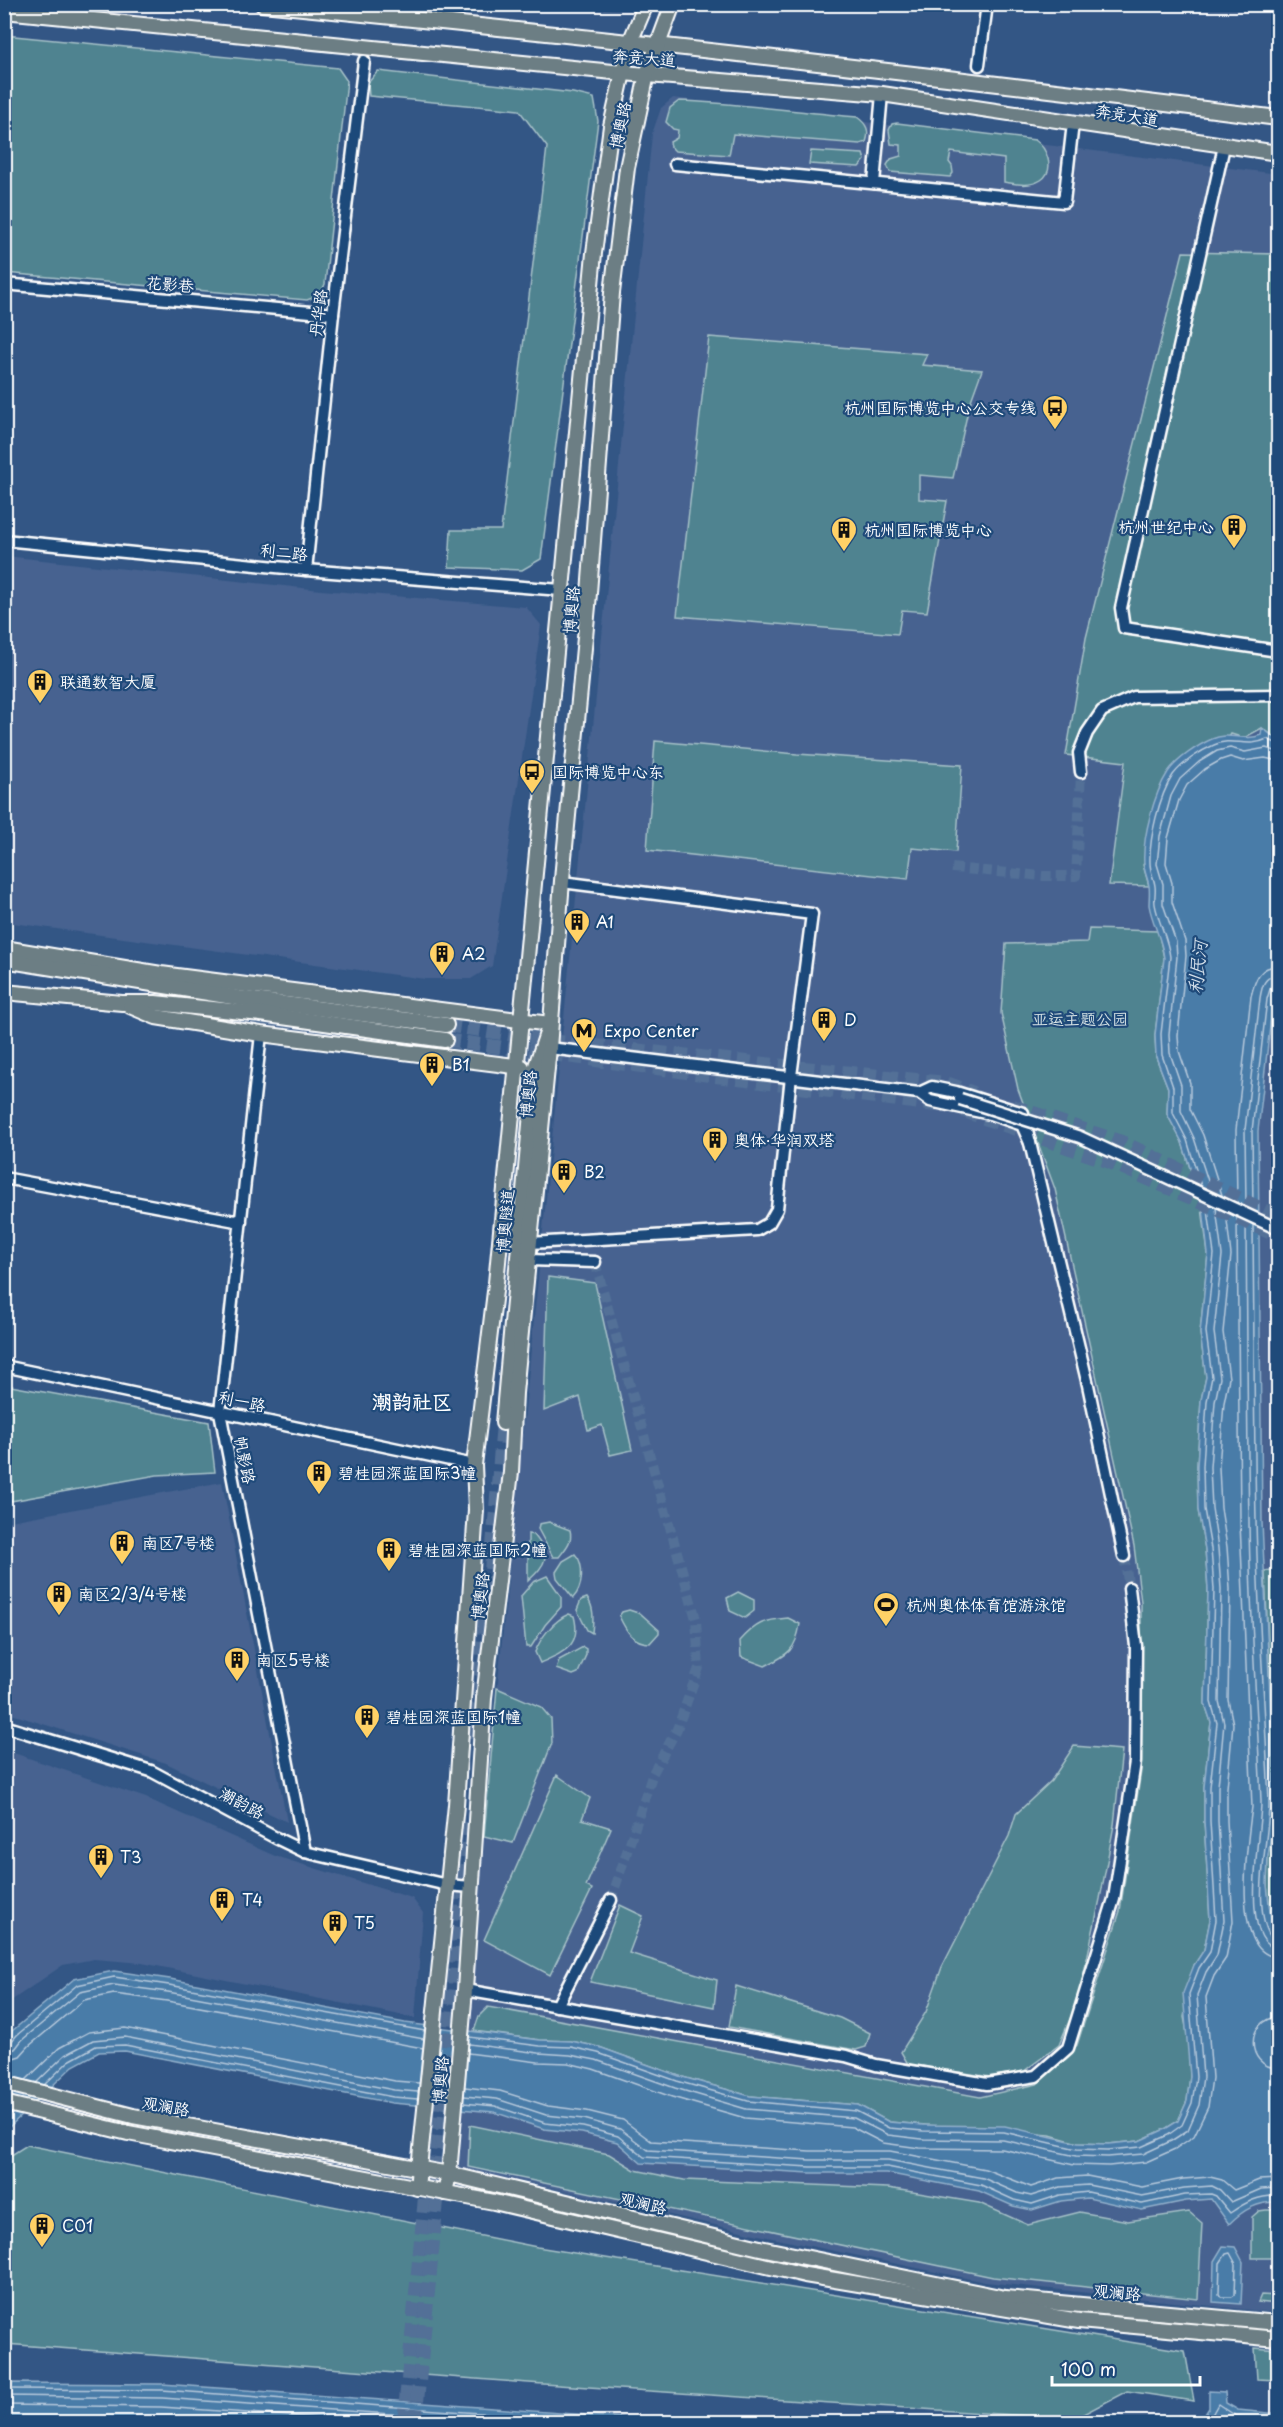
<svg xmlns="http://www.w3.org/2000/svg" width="1283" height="2427" viewBox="0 0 1283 2427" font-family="'Playpen Sans','LXGW WenKai TC',sans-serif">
<rect width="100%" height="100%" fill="#335685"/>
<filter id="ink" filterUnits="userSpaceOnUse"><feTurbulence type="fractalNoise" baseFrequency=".0167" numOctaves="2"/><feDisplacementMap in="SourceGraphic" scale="12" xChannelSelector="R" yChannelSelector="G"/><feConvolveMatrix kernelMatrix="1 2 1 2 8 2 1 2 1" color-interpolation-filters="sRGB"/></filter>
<g filter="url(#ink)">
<g fill="#466290">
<path d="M673 98 1278 174V2313L985 2282 772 2238 459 2167 491 1752 652 134 661 108Z"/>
<path d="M5 556 321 590 526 607 541 625 492 966 471 979H425L5 922Z"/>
<path d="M222 1482 287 1822 166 1763 5 1712V1522Z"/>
<path d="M5 1750 146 1798 275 1856 412 1898 423 1913 415 2018 142 1963 94 1959 63 1965 5 2005Z"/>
</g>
<g fill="#4f8390" stroke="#a7c1c8" stroke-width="1.5">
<path d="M555 5 622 4V5L621 7 595 8Z"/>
<path d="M4 35 338 68 347 81 325 284 320 295 307 300 5 273Z"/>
<path d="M378 71 573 93 594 98 598 121 541 559 522 570 449 567 451 530H501L547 147 519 110 369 96 368 83Z"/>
<path d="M679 101C738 103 798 112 857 117 867 124 870 131 866 142L860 144 733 134 729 155 675 151 671 147 670 142 677 138 678 130 673 129 666 122 670 108Z"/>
<path d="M897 123 1035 140C1047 148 1056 170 1041 180 1030 187 1016 184 1004 182V159L951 152 949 162 952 166 953 173 950 177 890 172 887 165 891 159 901 156V145L891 144 889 130 892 124Z"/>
<path d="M811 151 863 154 865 160 859 167 809 164Z"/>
<path d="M1183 252 1278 254V739L1262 728 1244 738 1231 734 1143 865 1149 886 1109 885 1125 762 1066 755 1086 638Z"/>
<path d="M709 337 927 354 922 365 982 370 969 406 953 478 919 475V499L947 501 927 612 902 610 898 634 677 616Z"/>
<path d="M655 741 797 754 962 765 956 852 912 848 908 879 647 850Z"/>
<path d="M1089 929 1158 931 1164 958 1155 1035 1156 1057 1168 1088 1167 1114 1182 1142 1202 1208 1208 1254 1200 1333 1206 1377 1201 1400 1197 1466 1198 1510 1205 1549 1208 1589 1205 1704 1211 1722 1204 1787V1821L1210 1920 1204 1950 1194 1965 1184 2017 1188 2037 1190 2076 1187 2101 1178 2121 1165 2129 1139 2141 1108 2144 1078 2143 1050 2135 889 2122 858 2105 750 2096 679 2076 599 2047 571 2041 540 2040 474 2031 479 2016 488 2007 980 2097 1037 2084 1077 2045 1120 1911 1141 1771V1602L1134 1546 1055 1189 1018 1089 1001 1013 1006 944 1087 942Z"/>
<path d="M548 1277 595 1283 632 1450 610 1455 602 1425 588 1430 580 1397 544 1411Z"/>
<path d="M5 1385 209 1422 215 1472 157 1475 5 1502Z"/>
<path d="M549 1522 570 1530C573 1541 566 1548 559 1557H553L538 1529 539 1524Z"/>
<path d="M528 1534 534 1535C552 1556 546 1565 528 1581Z"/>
<path d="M575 1554C585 1564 583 1588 573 1598L557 1578 556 1572 563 1561Z"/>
<path d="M1278 1569V1940L1270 1912 1267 1885 1268 1856 1275 1808 1265 1571Z"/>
<path d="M547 1576 561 1596V1607L545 1625 531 1647H526L521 1596 533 1582Z"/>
<path d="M738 1592 754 1600V1611L745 1618 730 1611 727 1598Z"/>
<path d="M587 1598C595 1608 593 1621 592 1633L587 1630 577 1610 581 1600Z"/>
<path d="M629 1610 641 1614 659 1630V1633L650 1643C633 1643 626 1631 619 1616L622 1612Z"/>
<path d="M569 1614 574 1616C582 1646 564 1652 540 1663L535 1652C541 1637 554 1620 569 1614Z"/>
<path d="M788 1618 800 1624C796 1650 788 1655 765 1666L741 1657 740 1641C756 1623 764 1620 788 1618Z"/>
<path d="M583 1647 586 1649V1655L578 1673 573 1675 556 1669 559 1660Z"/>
<path d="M497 1688 541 1707 551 1719 552 1743 513 1843 484 1836Z"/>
<path d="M1074 1746 1122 1750 1114 1825 1100 1899 1078 2000 1059 2045 1024 2071 990 2077 908 2064 901 2052 926 2012 942 1967 1009 1836 1016 1814 1051 1781Z"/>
<path d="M557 1775 590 1798 582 1819 611 1828 586 1886 592 1889 550 1975 484 1940Z"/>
<path d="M620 1905 643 1916 629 1953 717 1980 714 2007 590 1982Z"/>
<path d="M736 1986 840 2018 870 2033 866 2047 856 2050 729 2027Z"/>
<path d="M470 2125 609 2154 635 2170 684 2180 888 2188 979 2203 1028 2225 1080 2212 1128 2221 1189 2212 1202 2223 1198 2299 993 2277 468 2167Z"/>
<path d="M27 2145 537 2247 1185 2351 1194 2401 1127 2391 1074 2419 543 2384 5 2344V2159Z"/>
<path d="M1266 2210H1278V2258H1252V2217L1259 2211Z"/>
<path d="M1261 2295 1278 2296V2304L1258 2302Z"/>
<path d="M1255 2348 1278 2350V2380L1257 2379Z"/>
</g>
<g fill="#4a7ba8" stroke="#92b0cb" stroke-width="1.5">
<path d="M1262 728 1278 740V975L1273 1000 1258 1131 1262 1522 1275 1808 1268 1856 1267 1885 1270 1912 1278 1940V2035L1275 2041 1278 2076V2202C1257 2202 1244 2209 1229 2224L1211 2199 1186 2201 1142 2210 1088 2198 1061 2201 1032 2210 1013 2206 979 2191 886 2173H810L641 2163 617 2142 582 2133 544 2129 494 2112 392 2103 125 2051 99 2052 73 2066 5 2131V2041L12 2031 74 1979 114 1971 170 1979 405 2023 540 2040 571 2041 599 2047 679 2076 750 2096 858 2105 889 2122 923 2125 1005 2126 1078 2143 1108 2144 1139 2141 1165 2129 1178 2121 1187 2101 1190 2076 1183 1993 1194 1965 1204 1950 1210 1920 1204 1821V1787L1211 1722 1205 1704 1208 1589 1205 1549 1198 1510 1197 1466 1201 1400 1206 1377 1200 1333 1208 1254 1203 1209 1182 1142 1167 1114 1168 1088 1156 1057 1155 1035 1164 958C1162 939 1152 923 1149 905 1149 899 1150 892 1149 886 1148 879 1144 872 1144 864 1142 838 1154 794 1168 772 1177 759 1198 745 1212 739 1229 731 1244 742 1261 735Z"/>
<path d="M1223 2246 1235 2247 1243 2262 1241 2304 1213 2302 1214 2261Z"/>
<path d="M5 2383 162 2384 685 2422H5Z"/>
<path d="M1209 2391 1225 2392 1226 2403 1238 2410 1278 2414V2422H1200L1209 2408Z"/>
</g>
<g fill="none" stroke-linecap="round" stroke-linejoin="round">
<g stroke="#b7cadc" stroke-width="1.5">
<path d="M1201 1186 1187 1140 1173 1113V1087L1162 1055 1161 1034 1170 957C1168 938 1158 922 1155 904 1154 898 1156 892 1155 886 1154 878 1150 871 1150 863 1149 839 1159 796 1173 775 1182 763 1200 751 1214 745 1232 736 1247 749 1267 739L1278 744"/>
<path d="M1211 1190 1194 1138 1181 1111V1085L1170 1053 1169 1034 1177 957 1176 942 1163 904V884L1157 864 1160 836 1171 796 1180 779 1199 762 1217 751 1230 748 1245 752 1266 748 1278 752"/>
<path d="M1222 1195 1203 1135 1190 1109V1083L1179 1051 1178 1035 1186 956 1185 941 1172 902V883L1166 863 1168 838 1179 800 1187 785 1205 769 1221 760 1230 757 1243 761 1265 758 1278 761"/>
<path d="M1237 1202 1236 1130 1251 996C1255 980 1259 966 1278 966"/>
<path d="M1246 1206 1245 1130 1260 998C1262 986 1264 976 1278 975"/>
<path d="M1253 1210 1252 1131 1267 999 1271 986 1278 982"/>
<path d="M1237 1217 1240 1523 1252 1807C1248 1838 1229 1956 1278 1957"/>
<path d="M1246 1221C1247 1321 1247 1421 1249 1521 1250 1614 1257 1708 1261 1801 1262 1827 1237 1946 1278 1948"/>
<path d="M1253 1225C1254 1323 1254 1422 1256 1520 1258 1614 1265 1708 1269 1802 1270 1836 1249 1911 1273 1940L1278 1941"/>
<path d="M1278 2017C1245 2019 1245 2067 1278 2068"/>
<path d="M469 2037 540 2046 571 2047 598 2053 677 2081 748 2101 856 2111 889 2128 923 2131 1004 2132 1077 2149 1108 2150 1141 2147 1168 2135 1182 2125 1192 2103 1196 2077 1189 1994 1199 1968 1210 1952 1216 1920 1210 1821V1787L1217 1723 1211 1702 1214 1589 1211 1549 1204 1509 1203 1466 1207 1401 1212 1377 1206 1332 1214 1254 1207 1203"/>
<path d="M4 2044 10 2043 17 2035 77 1985 114 1977 169 1985 425 2031"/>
<path d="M469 2044 539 2053 570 2055 596 2060 675 2088 746 2109 854 2118 888 2135 922 2139 1003 2140 1076 2156 1108 2157 1143 2154 1171 2141 1188 2130 1199 2105 1203 2077 1197 1995 1206 1972 1217 1955 1224 1921 1218 1821V1787L1224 1723 1219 1701 1221 1589 1218 1548 1212 1508 1210 1467 1215 1402 1220 1378 1214 1332 1222 1255 1216 1208"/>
<path d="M4 2051 15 2049 22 2040 80 1992 114 1985 168 1992 424 2039"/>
<path d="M468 2053 538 2062 568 2063 593 2069 672 2097 745 2118 852 2127 883 2143 920 2148 1002 2149 1074 2165 1109 2166 1146 2162 1175 2149 1194 2136 1208 2107 1212 2078 1206 1997 1214 1976 1226 1958 1233 1921 1227 1821V1788L1233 1724 1228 1700 1230 1589 1227 1547 1221 1508 1219 1467 1224 1403 1229 1378 1223 1332 1231 1255 1226 1212"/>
<path d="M4 2061 20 2056 29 2046 84 2000 114 1994 167 2001 423 2048"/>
<path d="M26 2080 59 2048 89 2032 125 2028 395 2081 419 2083"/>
<path d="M36 2083 65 2055 93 2040 125 2037 394 2090 418 2092"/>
<path d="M44 2085 69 2061 96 2046 125 2045 393 2097 418 2099"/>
<path d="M465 2087 500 2091 548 2106 587 2111 623 2120 651 2141 810 2151H890L985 2169 1031 2187 1058 2178 1087 2176 1142 2187 1183 2179 1210 2177 1222 2180 1234 2190 1259 2180 1278 2179"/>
<path d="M464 2096 497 2099 546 2115 584 2119 620 2129 648 2150 810 2160H888L983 2178 1017 2193 1031 2196 1060 2187 1088 2185 1142 2196 1184 2188 1212 2186 1220 2190 1231 2202 1261 2189 1278 2188"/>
<path d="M463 2103 495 2106 545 2123 583 2127 618 2136 644 2157 810 2167H887L981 2185 1014 2200 1032 2204 1060 2195 1088 2192 1142 2204 1185 2195 1211 2194 1216 2196 1230 2213C1246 2202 1259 2195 1278 2196"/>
<path d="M1230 2253 1236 2264 1235 2295 1232 2297H1221L1219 2294 1220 2263 1226 2254Z"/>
<path d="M4 2389 162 2390 605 2422"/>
<path d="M4 2396 162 2398 504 2422"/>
<path d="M4 2405 161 2407 380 2422"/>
<path d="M1208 2422 1218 2404 1236 2416 1278 2420"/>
</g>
<g stroke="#526f97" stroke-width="10" stroke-dasharray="10 5" stroke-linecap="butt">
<path d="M952 868 1043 876H1076L1081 772"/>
<path d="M919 1093 960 1099"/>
<path d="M595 1262 696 1619 699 1668 677 1729 653 1773 611 1900"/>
<path d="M1124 1556 1129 1588"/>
</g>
<g stroke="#526f97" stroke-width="14" stroke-dasharray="14 7" stroke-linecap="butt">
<path d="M446 1025 568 1043 946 1083 974 1093"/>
<path d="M445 1040 942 1106"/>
<path d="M1012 1106 1124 1143 1278 1217"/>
<path d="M964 1111 1110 1162 1278 1236"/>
<path d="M486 1632 503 1423"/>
<path d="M467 1738 478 1614"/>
<path d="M404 2422 453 1898"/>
<path d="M415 2422 439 2181 470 1821"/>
</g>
<defs>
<g id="minor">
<path d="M979 65 987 4"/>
<path d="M1224 146 1121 608 1124 628 1278 651"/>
<path d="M675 164 1064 202 1073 123"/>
<path d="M874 183 882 94"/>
<path d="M4 284 333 314"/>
<path d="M4 540 306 570 561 590"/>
<path d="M306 570 333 314 364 61"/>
<path d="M1081 772 1079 753 1087 733 1102 711 1134 697 1278 695"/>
<path d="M261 1034 220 1412 305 1852"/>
<path d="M549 1048 919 1093 932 1087 956 1092 1023 1113 1030 1143 1022 1125 990 1114 930 1101 919 1093"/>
<path d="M1030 1143 1088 1385 1124 1556"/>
<path d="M4 1178 241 1222"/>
<path d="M530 1243 757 1230 769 1223 777 1209 791 1076 812 914 562 882"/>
<path d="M529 1260 595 1262"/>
<path d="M4 1366 474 1465"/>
<path d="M4 1726 151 1771 276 1838 305 1852 447 1885 472 1887"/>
<path d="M465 1990 846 2056 876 2065 987 2084 1036 2076 1068 2048 1114 1899 1135 1762 1136 1646 1129 1588"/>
<path d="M557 2006 611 1900"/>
</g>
<g id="major">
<path d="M262 4C602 37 940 76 1278 118"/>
<path d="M4 11 623 73 882 94 1278 153"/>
<path d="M4 948 161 974 550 1024 535 1069 503 1423"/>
<path d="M4 960 239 998 446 1025"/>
<path d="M4 992 122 1003H155L261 1014 445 1040"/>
<path d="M130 1006 156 1017 261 1034 522 1067"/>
<path d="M4 2083 133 2116 449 2174 760 2248 1005 2298 1278 2323"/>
<path d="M4 2103 128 2133 494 2202 805 2275 1079 2321 1278 2339"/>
<path d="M417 2188 456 1805 476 1510 474 1465 496 1283 594 253 611 126 630 42 646 4"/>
<path d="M445 2193 449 2174 465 1990 484 1698 511 1472 515 1393 549 1048 563 868 588 606 612 293 627 168 647 74 673 4"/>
</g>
</defs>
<use href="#minor" stroke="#fff" stroke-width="15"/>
<use href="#major" stroke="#fff" stroke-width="18"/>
<use href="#minor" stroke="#1f4a7a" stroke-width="10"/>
<use href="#major" stroke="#6c7e84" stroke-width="14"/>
<defs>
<path id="minor-bridge" d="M960 1099 1080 1137 1278 1229"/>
</defs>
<use href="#minor-bridge" stroke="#fff" stroke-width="15" stroke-linecap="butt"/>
<use href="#minor-bridge" stroke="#1f4a7a" stroke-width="10"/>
</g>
</g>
<defs>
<symbol id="bus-pin" viewBox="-11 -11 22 30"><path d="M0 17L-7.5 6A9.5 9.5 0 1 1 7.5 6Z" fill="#ffd166" stroke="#1f4a7a"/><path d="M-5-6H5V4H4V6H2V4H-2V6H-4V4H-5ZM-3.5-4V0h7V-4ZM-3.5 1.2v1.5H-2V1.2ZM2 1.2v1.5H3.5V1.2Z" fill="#111"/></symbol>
<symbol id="building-pin" viewBox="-11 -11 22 30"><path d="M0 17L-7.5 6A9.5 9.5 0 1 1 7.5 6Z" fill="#ffd166" stroke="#1f4a7a"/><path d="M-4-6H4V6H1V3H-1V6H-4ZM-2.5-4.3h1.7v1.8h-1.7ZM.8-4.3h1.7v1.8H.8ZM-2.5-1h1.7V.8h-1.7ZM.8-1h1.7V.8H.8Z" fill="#111"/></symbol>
<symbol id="metro-pin" viewBox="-11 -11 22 30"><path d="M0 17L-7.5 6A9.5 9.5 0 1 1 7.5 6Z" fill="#ffd166" stroke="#1f4a7a"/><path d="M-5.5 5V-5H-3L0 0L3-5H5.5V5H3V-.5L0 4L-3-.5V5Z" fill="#111"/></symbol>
<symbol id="stadium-pin" viewBox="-11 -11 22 30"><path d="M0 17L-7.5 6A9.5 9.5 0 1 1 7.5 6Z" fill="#ffd166" stroke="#1f4a7a"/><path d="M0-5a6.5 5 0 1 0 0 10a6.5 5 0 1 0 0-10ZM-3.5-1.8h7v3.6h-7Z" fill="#111"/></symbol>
</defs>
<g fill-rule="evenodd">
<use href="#bus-pin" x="1040" y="393" width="30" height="40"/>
<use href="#building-pin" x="1219" y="512" width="30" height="40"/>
<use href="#building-pin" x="829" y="515" width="30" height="40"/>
<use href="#building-pin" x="25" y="667" width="30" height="40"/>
<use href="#bus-pin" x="517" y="757" width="30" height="40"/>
<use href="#building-pin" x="562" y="907" width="30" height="40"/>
<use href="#building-pin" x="427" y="939" width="30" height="40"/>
<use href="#building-pin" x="809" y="1005" width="30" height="40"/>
<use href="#metro-pin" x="569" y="1016" width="30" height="40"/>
<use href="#building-pin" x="417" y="1050" width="30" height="40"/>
<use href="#building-pin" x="700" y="1125" width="30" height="40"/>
<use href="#building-pin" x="549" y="1157" width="30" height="40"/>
<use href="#building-pin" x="304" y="1458" width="30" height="40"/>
<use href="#building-pin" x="107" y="1528" width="30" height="40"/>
<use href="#building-pin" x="374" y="1535" width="30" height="40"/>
<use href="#building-pin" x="44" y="1579" width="30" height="40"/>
<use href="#stadium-pin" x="871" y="1590" width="30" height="40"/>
<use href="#building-pin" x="222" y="1645" width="30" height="40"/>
<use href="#building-pin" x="352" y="1702" width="30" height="40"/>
<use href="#building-pin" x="86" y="1842" width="30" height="40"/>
<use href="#building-pin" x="207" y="1885" width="30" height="40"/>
<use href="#building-pin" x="320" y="1908" width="30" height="40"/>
<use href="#building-pin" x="27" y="2211" width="30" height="40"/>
</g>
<g text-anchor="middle" stroke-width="4.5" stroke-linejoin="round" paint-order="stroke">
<g font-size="16" fill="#fff" stroke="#1f4a7a">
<text transform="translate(644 58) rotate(4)" y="6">奔竞大道</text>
<text transform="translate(1127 115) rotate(9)" y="6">奔竞大道</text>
<text transform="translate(620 125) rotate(-78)" y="6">博奥路</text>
<text transform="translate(170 284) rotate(5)" y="6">花影巷</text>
<text transform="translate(318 313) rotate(-83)" y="6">丹华路</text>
<text transform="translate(284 552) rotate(6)" y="6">利二路</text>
<text transform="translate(571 610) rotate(-85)" y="6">博奥路</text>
<text transform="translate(528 1094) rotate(-84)" y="6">博奥路</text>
<text transform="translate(505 1221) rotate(-85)" y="6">博奥隧道</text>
<text transform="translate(242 1401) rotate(12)" y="6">利一路</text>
<text transform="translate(245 1460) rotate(79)" y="6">帆影路</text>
<text transform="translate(480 1596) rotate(-83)" y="6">博奥路</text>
<text transform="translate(242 1803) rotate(28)" y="6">潮韵路</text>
<text transform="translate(440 2080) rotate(-85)" y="6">博奥路</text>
<text transform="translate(166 2106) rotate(10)" y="6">观澜路</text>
<text transform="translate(643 2203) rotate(13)" y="6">观澜路</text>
<text transform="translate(1117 2292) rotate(5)" y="6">观澜路</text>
</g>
<g font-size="16" fill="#fff" stroke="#1f4a7a" text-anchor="start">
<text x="1036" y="414" text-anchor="end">杭州国际博览中心公交专线</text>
<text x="1214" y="533" text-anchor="end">杭州世纪中心</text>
<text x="864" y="536">杭州国际博览中心</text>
<text x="60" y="688">联通数智大厦</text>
<text x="552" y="778">国际博览中心东</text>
<text x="596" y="928">A1</text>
<text x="462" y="960">A2</text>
<text x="844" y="1026">D</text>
<text x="604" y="1037">Expo Center</text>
<text x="452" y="1071">B1</text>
<text x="734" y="1146">奥体·华润双塔</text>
<text x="584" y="1178">B2</text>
<text x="338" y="1479">碧桂园深蓝国际3幢</text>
<text x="142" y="1549">南区7号楼</text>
<text x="408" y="1556">碧桂园深蓝国际2幢</text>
<text x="78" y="1600">南区2/3/4号楼</text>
<text x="906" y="1611">杭州奥体体育馆游泳馆</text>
<text x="256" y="1666">南区5号楼</text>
<text x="386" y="1723">碧桂园深蓝国际1幢</text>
<text x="120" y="1863">T3</text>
<text x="242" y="1906">T4</text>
<text x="354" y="1929">T5</text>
<text x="62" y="2232">C01</text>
</g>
<g font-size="16" fill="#d3e0e3" stroke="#1f4a7a">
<text x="1080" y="1025">亚运主题公园</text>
</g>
<g font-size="18" font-style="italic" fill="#d2dee9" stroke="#1f4a7a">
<text transform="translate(1198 967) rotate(-84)" y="6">利民河</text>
</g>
<g font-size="20" font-weight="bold" fill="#fff" stroke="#1f4a7a">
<text x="412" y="1409">潮韵社区</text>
</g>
</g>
<rect width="1283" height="2427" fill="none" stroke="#1f4a7a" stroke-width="24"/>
<rect x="12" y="12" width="1259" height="2403" fill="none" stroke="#fff" stroke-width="2" filter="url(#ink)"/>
<path d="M1052 2376v9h148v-9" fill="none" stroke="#ffffff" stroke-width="3"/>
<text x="1061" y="2376" font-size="18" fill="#ffffff" stroke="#1f4a7a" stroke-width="4.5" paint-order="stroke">100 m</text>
</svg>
